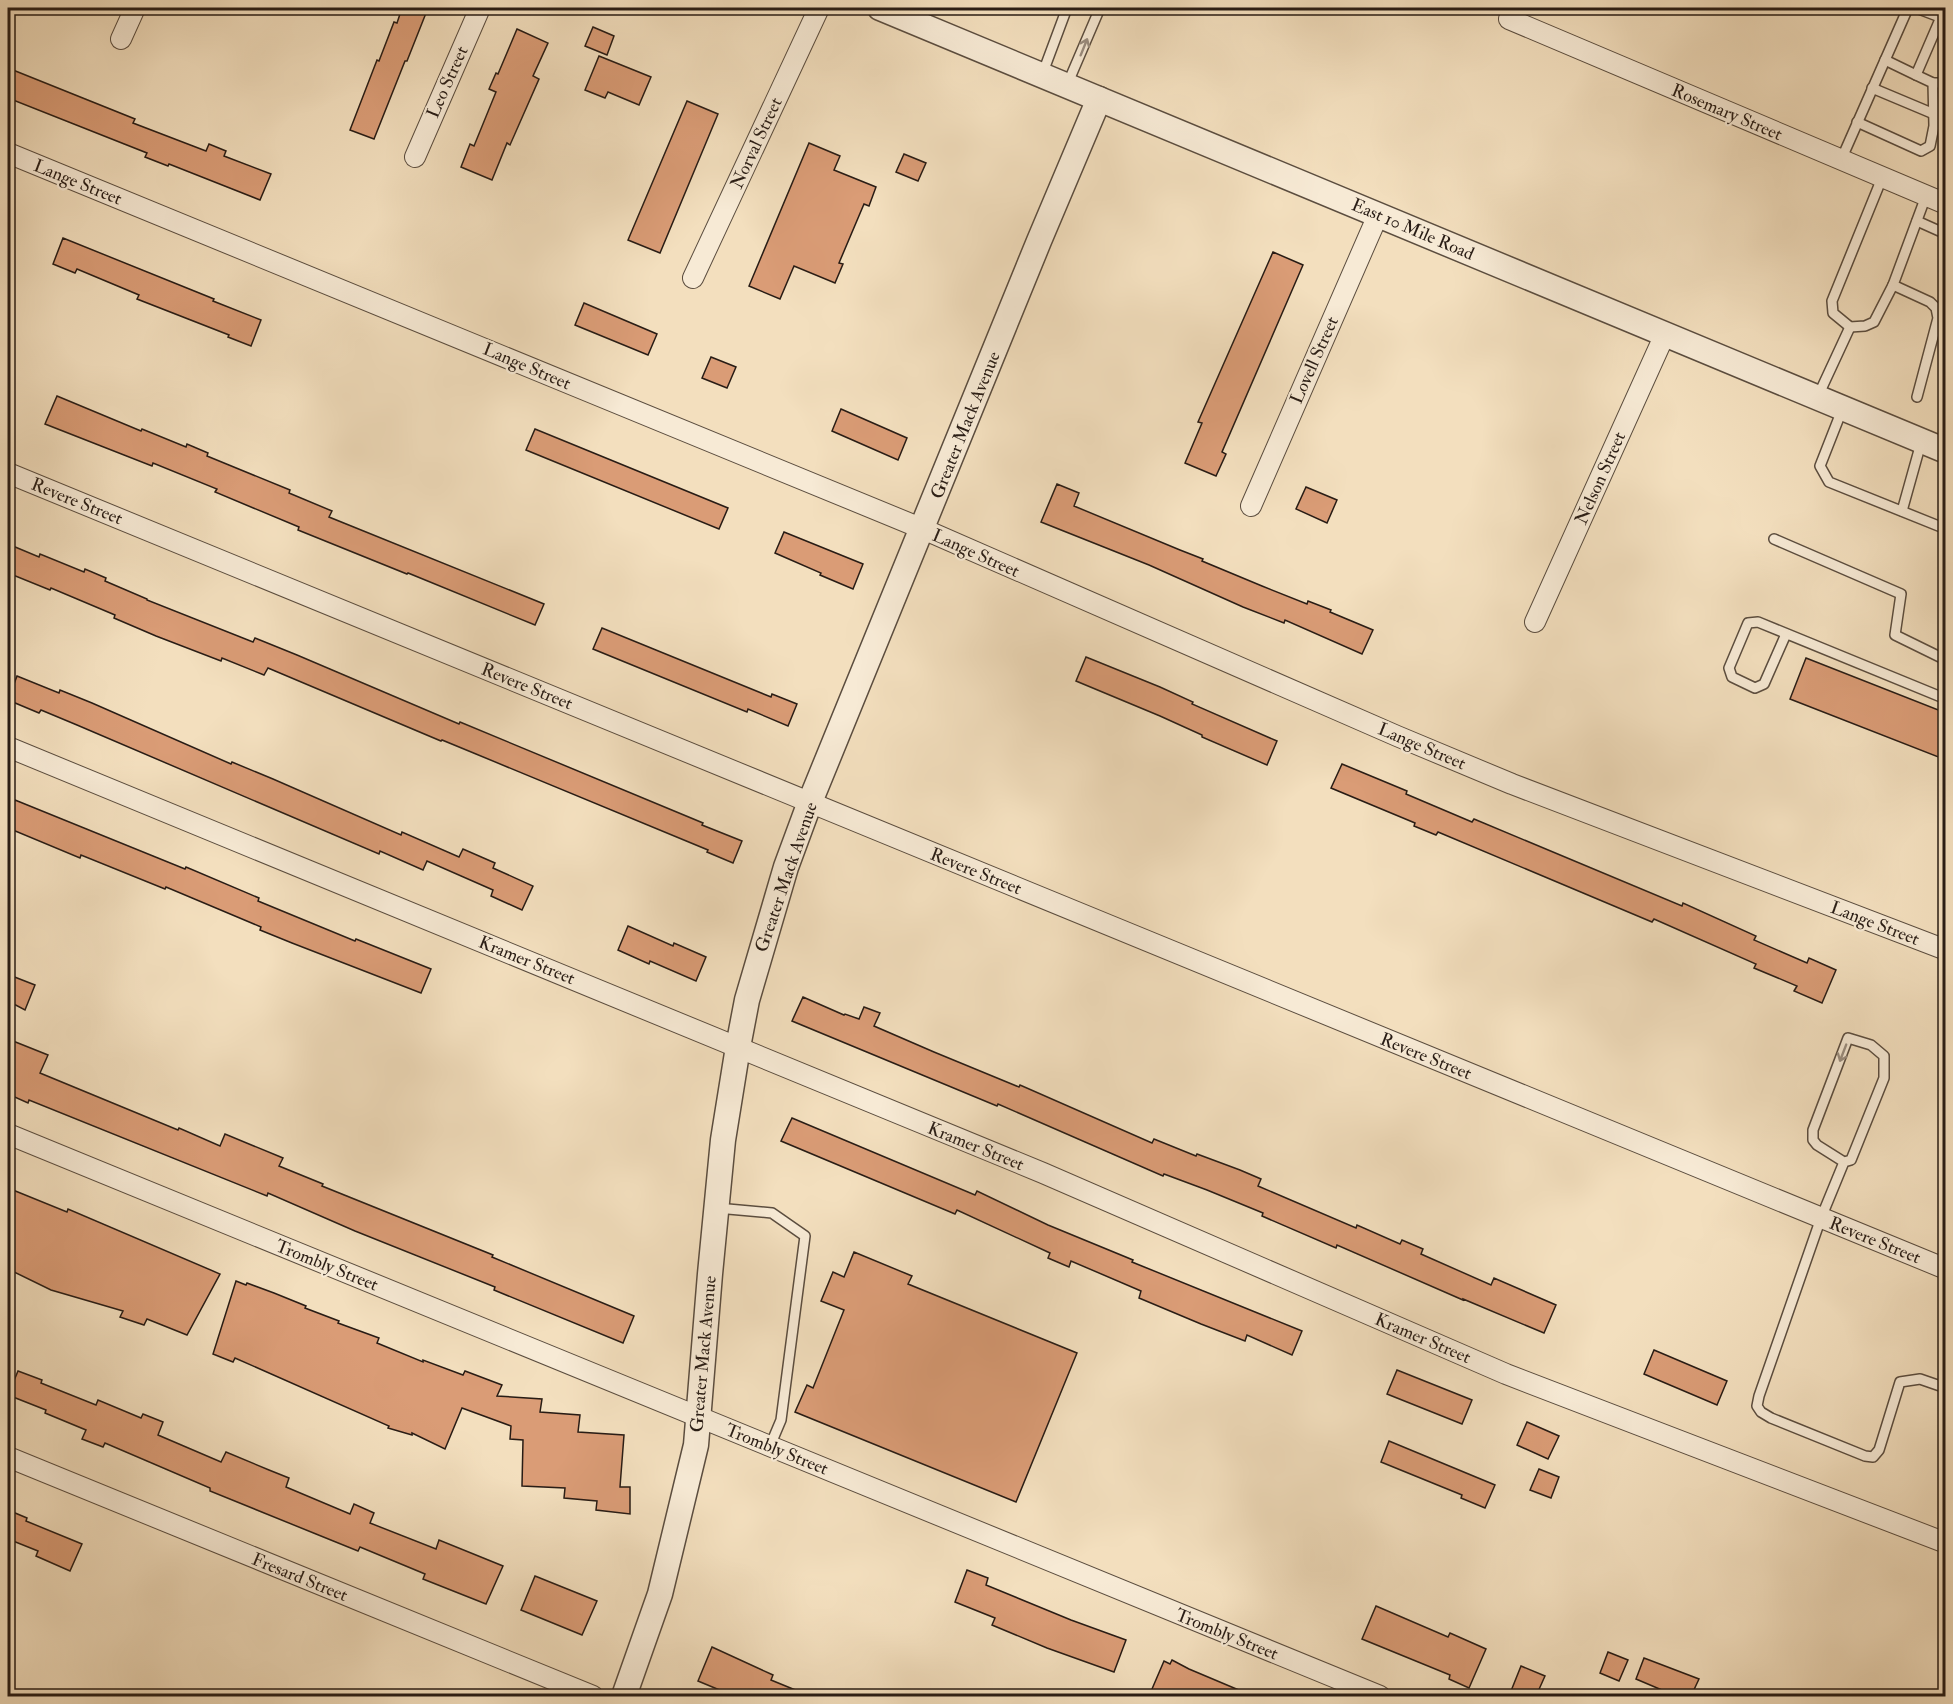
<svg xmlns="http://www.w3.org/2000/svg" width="1953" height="1704" viewBox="0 0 1953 1704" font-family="'IM FELL Double Pica',serif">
<rect width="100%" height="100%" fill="#f3dfbe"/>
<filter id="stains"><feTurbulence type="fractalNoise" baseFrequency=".00333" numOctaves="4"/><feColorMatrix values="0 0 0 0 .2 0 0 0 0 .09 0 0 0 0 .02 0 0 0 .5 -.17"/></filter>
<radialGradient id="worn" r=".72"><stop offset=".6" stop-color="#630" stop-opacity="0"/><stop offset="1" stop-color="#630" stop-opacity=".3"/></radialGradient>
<g fill="#da9c76" stroke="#281c15" stroke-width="1.5">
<path d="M402 8H428L407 61H405L374 139 350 130 377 60 379 61 394 22 397 23Z"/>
<path d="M593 27 614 36 607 55 585 46Z"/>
<path d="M517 29 548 43 533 76 539 79 510 145 507 143 492 180 461 167 470 144 474 146 496 92 489 89 496 73 498 74Z"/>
<path d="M599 56 651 77 639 105 608 92 605 98 585 90Z"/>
<path d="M8 68 135 119 133 123 206 151 209 144 226 151 224 156 271 174 260 200 169 164 168 166 145 157 147 153 8 98Z"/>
<path d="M687 101 718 114 660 253 628 240Z"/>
<path d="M809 143 840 156 834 170 876 187 869 206 864 204 839 263 843 264 835 283 794 266 780 299 749 286Z"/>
<path d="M904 154 926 163 918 181 896 172Z"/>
<path d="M63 238 214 299 213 301 261 320 251 346 228 337 229 335 137 299 139 295 77 269 75 273 53 264Z"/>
<path d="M1273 252 1303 265 1222 452 1226 454 1216 476 1185 463 1202 423 1198 422Z"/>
<path d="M584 303 657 334 648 355 575 325Z"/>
<path d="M711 357 736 367 727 388 702 378Z"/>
<path d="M57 396 141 431 142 429 186 447 187 444 208 453 207 456 290 490 289 493 332 511 329 517 544 604 535 625 408 573 407 574 298 530 299 527 215 492 217 489 153 463 152 466 45 424Z"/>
<path d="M841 409 907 438 898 460 832 431Z"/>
<path d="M535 429 728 508 719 529 526 450Z"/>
<path d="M1057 484 1079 493 1074 506 1180 550 1203 559 1202 561 1262 586 1307 604 1308 601 1331 610 1330 612 1373 630 1362 654 1285 620 1284 623 1243 607 1149 565 1041 522Z"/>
<path d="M1306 487 1337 500 1327 523 1296 509Z"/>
<path d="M784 532 863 564 853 589 820 575 821 573 775 553Z"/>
<path d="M8 544 39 557 40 554 84 572 85 569 106 578 105 581 147 599V600L253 642 255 638 297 655 459 724 460 722 703 823 702 825 742 841 733 863 707 852 708 850 476 754 442 740 441 741 268 668 264 675 222 658 221 661 156 636 114 618 115 615 51 588 50 590 8 573Z"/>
<path d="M602 628 771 697 772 694 797 704 788 726 748 709 747 712 593 649Z"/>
<path d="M1086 657 1160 687 1193 702 1192 704 1277 741 1267 765 1202 737V735L1160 716 1076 681Z"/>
<path d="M1806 658 1946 713V760L1790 699Z"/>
<path d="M17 676 59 693 60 690 92 703 231 764 232 762 273 779 401 835 402 832 459 857 463 849 495 863 493 868 533 886 522 910 491 896 493 890 427 861 423 870 380 851 379 854 77 725 41 710 39 713 8 700Z"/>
<path d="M1342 764 1407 791 1406 794 1472 822 1474 819 1682 906 1683 903 1756 936 1754 940 1807 963 1809 958 1836 970 1822 1003 1794 991 1797 986 1754 968 1756 964 1654 919 1652 922 1438 832 1436 835 1414 826 1415 823 1331 788Z"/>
<path d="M15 800 185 869 186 867 259 898 258 901 355 941 356 939 431 969 421 993 292 943 260 930 261 927 166 887 165 889 81 855 80 858 8 828V818Z"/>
<path d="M628 926 673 946 674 943 706 957 696 981 650 961 649 964 618 950Z"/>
<path d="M12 976 35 985 25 1010 8 1001V988Z"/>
<path d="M803 997 844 1015 845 1014 859 1019 864 1007 880 1013 874 1026 934 1052 1019 1087 1020 1085 1152 1143 1154 1139 1196 1156 1197 1154 1240 1170 1261 1179 1258 1186 1356 1228 1357 1225 1400 1244 1402 1240 1423 1249 1421 1254 1491 1285 1494 1278 1556 1305 1544 1333 1463 1299V1300L1337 1245 1336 1248 1262 1216 1263 1213 1207 1190 1164 1174 1163 1176 998 1104 997 1106 792 1021Z"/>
<path d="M8 1039 48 1055 40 1073 178 1130 179 1128 220 1146 225 1134 249 1144 283 1158 279 1166 323 1184 322 1186 493 1255 492 1257 634 1316 623 1343 494 1290 495 1287 355 1231 268 1193 267 1196 29 1100 28 1103 8 1094Z"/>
<path d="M792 1118 975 1195 977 1191 1048 1225 1133 1260 1132 1262 1302 1331 1292 1355 1247 1335 1245 1341 1201 1324 1139 1298 1141 1291 1071 1261 1069 1267 1048 1258 1050 1253 957 1210 955 1214 781 1141Z"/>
<path d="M8 1188 67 1212 68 1209 220 1274 187 1335 147 1319 144 1325 120 1317 123 1311 51 1290 8 1269Z"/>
<path d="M854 1252 912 1276 908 1284 1077 1353 1016 1502 795 1412 807 1385 813 1388 844 1310 821 1301 833 1272 844 1277Z"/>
<path d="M236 1281 246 1285 247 1283 274 1293 306 1306 305 1308 339 1321 338 1323 379 1338 377 1343 423 1362V1360L463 1375 465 1371 502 1385 497 1396 542 1399 540 1412 580 1415 578 1432 624 1435 620 1487H630V1514L596 1510 597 1501 564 1498 565 1488 522 1486 523 1440 510 1439 511 1426 462 1408 445 1449 412 1433V1435L388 1428 389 1426 235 1358 233 1362 213 1354Z"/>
<path d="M1654 1350 1727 1381 1717 1405 1644 1374Z"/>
<path d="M1397 1370 1472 1400 1462 1424 1387 1394Z"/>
<path d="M18 1371 42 1380 41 1383 96 1405 98 1400 141 1418 143 1414 163 1422 158 1435 221 1462 226 1452 269 1470 289 1478 286 1487 350 1514 354 1504 374 1513 370 1523 436 1549 439 1540 503 1566 486 1604 423 1579 425 1574 360 1547 358 1551 316 1534 210 1491V1488L105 1443 103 1447 82 1439 86 1430 45 1413 46 1410 8 1395Z"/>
<path d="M1527 1422 1559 1436 1548 1459 1517 1445Z"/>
<path d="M1389 1441 1495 1485 1485 1508 1461 1498 1462 1495 1381 1462Z"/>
<path d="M1539 1469 1559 1477 1551 1498 1530 1490Z"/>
<path d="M8 1510 27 1518 26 1521 82 1544 70 1571 36 1556 38 1551 8 1539Z"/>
<path d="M967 1570 988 1578 986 1585 1071 1620 1126 1640 1114 1672 1047 1648 992 1625 995 1618 955 1602Z"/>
<path d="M535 1576 597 1601 582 1635 521 1610Z"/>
<path d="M1376 1606 1448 1637 1450 1633 1486 1649 1469 1688 1449 1679 1450 1675 1362 1639Z"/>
<path d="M712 1647 773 1675 771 1680 810 1696H734L698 1681Z"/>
<path d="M1608 1652 1628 1660 1619 1681 1600 1673Z"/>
<path d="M1644 1658 1699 1679 1691 1696H1676L1636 1679Z"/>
<path d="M1172 1660 1189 1669 1253 1696H1149L1164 1661 1170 1664Z"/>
<path d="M1521 1666 1545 1676 1536 1696H1509Z"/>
</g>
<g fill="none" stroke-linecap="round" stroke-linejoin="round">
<defs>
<g id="service">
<path d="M1916 8 1945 19"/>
<path d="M1885 60 1916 75 1941 17"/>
<path d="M1042 75 1067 8"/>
<path d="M1933 83H1946"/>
<path d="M1067 85 1100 8"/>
<path d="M1872 88 1934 114"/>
<path d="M1857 122 1921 151 1930 146 1934 126 1933 83 1916 75"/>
<path d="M1841 160 1908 8"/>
<path d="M1882 178 1832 301 1833 313 1850 327 1865 326 1874 322 1893 285"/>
<path d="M1917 221 1946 234"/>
<path d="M1818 396 1850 327"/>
<path d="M1917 397 1938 318 1936 308 1930 302 1893 285 1926 196"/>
<path d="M1842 410 1820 466 1829 482 1946 529"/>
<path d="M1902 511 1921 443"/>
<path d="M1774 539 1901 594 1895 635 1946 660"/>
<path d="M1786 634 1764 684 1755 688 1732 677 1729 668 1748 623 1758 622 1946 699"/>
<path d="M1844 1162 1817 1145 1813 1140V1130L1848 1038 1871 1045 1884 1056V1078L1851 1160 1844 1162 1821 1218 1759 1396 1757 1406 1761 1412 1771 1418 1865 1456 1873 1457 1879 1450 1900 1382 1920 1379 1946 1388"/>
<path d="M717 1208 772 1213 805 1236 781 1420 770 1446"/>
</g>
<g id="minor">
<path d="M1509 19 1946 204"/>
<path d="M121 39 135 8"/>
<path d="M8 153 923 529 1397 736 1512 784 1946 950"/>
<path d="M415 157 480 8"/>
<path d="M693 278 819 8"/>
<path d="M8 473 1946 1269"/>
<path d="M1251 506 1378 215"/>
<path d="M1535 622 1665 334"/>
<path d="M8 747 1043 1173 1506 1374 1946 1543"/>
<path d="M8 1134 1380 1696"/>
<path d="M8 1457 593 1696"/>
</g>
<g id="tertiary">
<path d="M880 8 1946 451"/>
<path d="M624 1696 660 1594 696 1445 710 1274 723 1140 738 1047 747 1000 786 867 810 802 1039 241 1099 99"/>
</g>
</defs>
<use href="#service" stroke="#5b4d3f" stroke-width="12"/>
<use href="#minor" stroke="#5b4d3f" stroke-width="22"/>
<use href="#tertiary" stroke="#5b4d3f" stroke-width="27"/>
<use href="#service" stroke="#f7ead5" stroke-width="9"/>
<use href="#minor" stroke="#f7ead5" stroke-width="20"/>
<use href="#tertiary" stroke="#f7ead5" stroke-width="24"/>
</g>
<defs><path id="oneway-shaft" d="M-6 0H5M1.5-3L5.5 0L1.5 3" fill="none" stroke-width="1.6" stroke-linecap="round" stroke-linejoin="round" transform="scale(1.5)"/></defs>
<g stroke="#9a8d7f">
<use href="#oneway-shaft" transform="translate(1084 47) rotate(-68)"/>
<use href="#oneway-shaft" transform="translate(1843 1053) rotate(111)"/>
</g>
<g text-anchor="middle" stroke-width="4.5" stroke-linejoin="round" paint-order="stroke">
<g font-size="18" fill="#281c15" stroke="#f7ead5">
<text transform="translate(447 82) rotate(-66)" y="6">Leo Street</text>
<text transform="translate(1727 112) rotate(23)" y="6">Rosemary Street</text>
<text transform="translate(756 143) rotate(-65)" y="6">Norval Street</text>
<text transform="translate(78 182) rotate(22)" y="6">Lange Street</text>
<text transform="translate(1413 229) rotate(23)" y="6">East 10 Mile Road</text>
<text transform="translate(1314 360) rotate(-66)" y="6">Lovell Street</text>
<text transform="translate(527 366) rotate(23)" y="6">Lange Street</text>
<text transform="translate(965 425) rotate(-68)" y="6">Greater Mack Avenue</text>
<text transform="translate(1600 478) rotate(-66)" y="6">Nelson Street</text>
<text transform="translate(77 501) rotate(22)" y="6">Revere Street</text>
<text transform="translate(976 553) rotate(24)" y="6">Lange Street</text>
<text transform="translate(527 686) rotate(22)" y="6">Revere Street</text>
<text transform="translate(1422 746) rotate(23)" y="6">Lange Street</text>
<text transform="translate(976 871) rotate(22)" y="6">Revere Street</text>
<text transform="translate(786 877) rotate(-71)" y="6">Greater Mack Avenue</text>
<text transform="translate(1875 923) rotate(21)" y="6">Lange Street</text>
<text transform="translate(527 960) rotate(22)" y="6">Kramer Street</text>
<text transform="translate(1426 1056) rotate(22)" y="6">Revere Street</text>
<text transform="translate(976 1146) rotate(22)" y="6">Kramer Street</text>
<text transform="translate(1875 1240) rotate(22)" y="6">Revere Street</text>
<text transform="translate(327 1265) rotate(22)" y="6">Trombly Street</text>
<text transform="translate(1423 1338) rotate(23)" y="6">Kramer Street</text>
<text transform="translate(703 1354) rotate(-85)" y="6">Greater Mack Avenue</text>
<text transform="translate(777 1449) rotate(22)" y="6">Trombly Street</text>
<text transform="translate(300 1577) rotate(22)" y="6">Fresard Street</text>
<text transform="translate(1227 1634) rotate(22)" y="6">Trombly Street</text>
</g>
</g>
<rect width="1953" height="1704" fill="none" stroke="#f3dfbe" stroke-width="30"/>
<rect x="9" y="9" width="1935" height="1686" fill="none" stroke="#281c15" stroke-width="3"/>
<rect x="15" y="15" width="1923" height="1674" fill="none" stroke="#281c15" stroke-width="1.5"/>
<rect width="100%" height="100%" filter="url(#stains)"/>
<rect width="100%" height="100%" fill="url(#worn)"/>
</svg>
